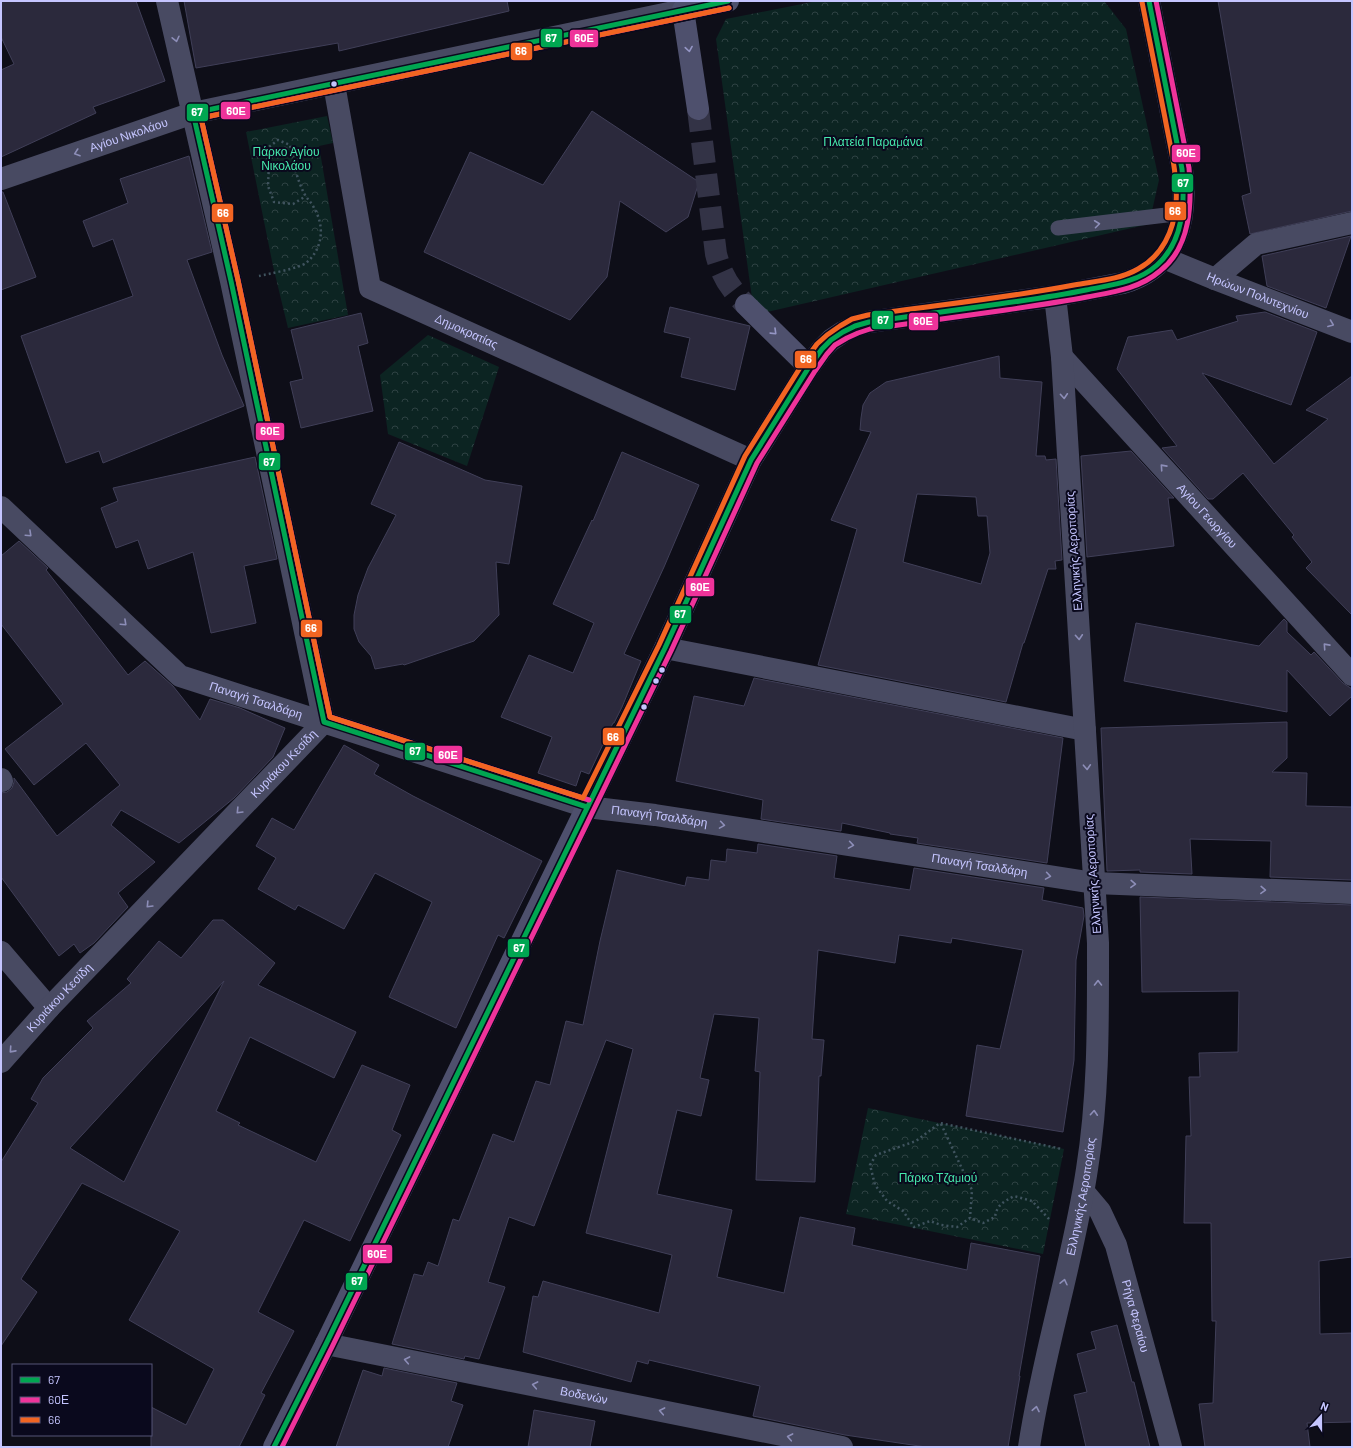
<svg xmlns="http://www.w3.org/2000/svg" width="1353" height="1448" viewBox="0 0 1353 1448" font-family="Barlow,sans-serif">
<defs>
<pattern id="forest-crowns" width="20" height="18" patternUnits="userSpaceOnUse"><rect width="20" height="18" fill="#0c2422"/><path d="M2 6a3 3 0 1 1 6 0M12 15a3 3 0 1 1 6 0" fill="none" stroke="#2e4243"/></pattern>
</defs>
<rect width="100%" height="100%" fill="#0e0e18"/>
<g fill="url(#forest-crowns)">
<path d="M817 1H1104L1126 29 1159 180 1149 224 767 312 752 298 716 39 726 19Z"/>
<path d="M327 116 333 143 319 146 348 315 288 328 273 266 246 132Z"/>
<path d="M428 335 499 367 467 466 388 434 380 375Z"/>
<path d="M868 1108 1064 1149 1043 1254 846 1214Z"/>
</g>
<g fill="#2b293c" stroke="#403f58" fill-rule="evenodd">
<path d="M1 1H136L165 81 93 107 96 113 1 157V70L14 64 1 37Z"/>
<path d="M184 1H507L509 11 339 51 338 43 196 68Z"/>
<path d="M1218 1H1352V211L1250 234 1242 196 1251 193Z"/>
<path d="M592 111 699 182 688 217 666 232 620 201 607 277 570 320 424 252 470 152 543 185Z"/>
<path d="M189 156 212 252 187 260 222 355 244 406 103 463 99 451 66 463 21 336 133 296 113 239 93 247 83 221 128 203 120 179Z"/>
<path d="M1 192H3L36 277 1 290Z"/>
<path d="M1351 236 1326 308 1267 286 1262 256Z"/>
<path d="M670 307 750 326 735 390 681 377 690 338 664 332Z"/>
<path d="M1265 312 1317 332 1291 405 1202 373 1274 464 1328 419 1306 410 1352 376V615L1306 568 1312 562 1292 537 1294 535 1243 473 1213 499H1208L1162 448 1177 446 1117 369 1128 337 1172 330 1177 340 1238 321 1236 316Z"/>
<path d="M361 313 368 343 358 346 373 411 301 428 290 382 303 379 291 330Z"/>
<path d="M999 356 1000 378 1042 382 1036 456H1045L1046 460 1056 459 1062 560 1055 561 1056 569H1048L1024 643H1023L1006 702 818 665 857 529 831 520 871 432 860 430 861 418 863 405 870 393 886 382ZM917 494 976 497 978 516H987L990 553 981 584 903 562Z"/>
<path d="M399 442 485 480 522 486 509 564 496 562 499 615 474 641 404 665 403 664 375 669 371 656 359 642 354 629V615L358 595 368 568 396 515 371 504Z"/>
<path d="M1131 451 1174 498H1168L1174 546 1087 557 1081 456Z"/>
<path d="M622 452 699 485 664 567 624 654 641 661 622 707 614 723H613L589 774 581 771 576 786 538 773 552 737 501 717 529 655 573 673 594 623 553 604 592 520 593 521Z"/>
<path d="M255 457 277 559 244 566 256 623 211 633 193 552 148 569 138 540 116 548 101 508 118 501 113 488Z"/>
<path d="M19 541 48 568 46 570 128 675 145 661 173 686 200 720 210 699 240 708 285 728 273 757 234 798 179 843 121 810 111 825 155 862 118 893 128 907 94 943 80 953 74 944 59 956 1 877V793L7 792 12 788 14 782V778L57 836 120 785 86 743 34 785 5 749 63 704 1 624V556Z"/>
<path d="M1284 619 1287 622V632L1311 655 1314 652 1343 683 1352 689V696L1330 716 1287 670V712L1124 681 1136 623 1259 646Z"/>
<path d="M754 678 1063 738 1047 863 917 843 918 838 890 834V833L842 823 841 831 761 819 763 800 676 781 694 696 744 706Z"/>
<path d="M1287 722V758L1272 772 1307 773 1306 806 1352 807V880L1270 877 1271 841 1190 839 1192 874 1140 872V870L1107 871 1101 728Z"/>
<path d="M344 745 379 765 374 774 413 796 542 861 504 938 498 935 456 1028 389 997 432 902 375 873 344 929 298 905 295 910 258 889 276 858 256 846 272 818 294 830Z"/>
<path d="M758 844 837 856 834 878 910 890 914 868 1044 888 1042 900 1083 908 1084 916 1076 960 1074 1060 1063 1132 966 1116 977 1045 1000 1049 1023 950 952 938 951 943 899 935 895 963 818 950 812 1039 824 1040 821 1076H819L815 1182 756 1180 760 1072 755 1071 759 1018 714 1014 700 1078 709 1080 701 1116 677 1110 657 1194 732 1210 717 1277 784 1293 800 1217 855 1228 852 1245 967 1270 971 1243 1040 1256 1019 1376H1020L1008 1447H926L845 1435 753 1416 760 1386 649 1360 648 1364 637 1361 631 1382 523 1352 533 1296 538 1297 543 1281 659 1313 672 1255 586 1233 633 1049 606 1040 534 1226 509 1217 488 1282 505 1287 479 1359 465 1356 464 1359 392 1344 414 1274 423 1276 428 1262 438 1266 453 1219 459 1221 493 1134 514 1142 536 1081 550 1085 566 1021 583 1025 600 941 617 870 685 886 687 877 709 880 711 860 726 862 727 849 757 853Z"/>
<path d="M1140 897 1352 905V1257L1319 1261 1320 1334 1352 1333V1422L1307 1423 1310 1447H1205L1199 1404 1213 1403 1216 1321H1212L1211 1223H1184L1186 1136H1191L1189 1077H1200L1199 1053 1238 1052 1239 991 1142 992Z"/>
<path d="M213 920H223L275 963 258 985 356 1032 334 1078 250 1037 216 1111 240 1123 238 1125 316 1162 362 1065 410 1085 392 1130 401 1135 350 1241 304 1220 258 1312 294 1331 261 1393 265 1395 239 1447H151V1407L186 1425 214 1369 129 1320 180 1231 82 1183 21 1279 37 1292 1 1346V1162L38 1103 31 1099 43 1078 93 1028 87 1021 131 983 127 979 159 941 181 958ZM224 981 124 1182 70 1148Z"/>
<path d="M1117 1325 1132 1382H1134L1150 1447H1086L1074 1395 1087 1392 1077 1354 1096 1349 1091 1332Z"/>
<path d="M384 1368 457 1383 451 1401 463 1405 448 1447H336L363 1370 382 1376Z"/>
<path d="M534 1410 595 1421 590 1447H528Z"/>
</g>
<g fill="none" stroke-linecap="round" stroke-linejoin="round">
<path stroke="#333346" stroke-width="22" stroke-dasharray="22 11" stroke-linecap="butt" d="M698 109 716 254C722 277 730 288 746 305"/>
<g stroke="#40545f" stroke-width="2.5" stroke-dasharray="2 3" stroke-linecap="butt">
<path d="M259 276C268 274 300 268 306 263 323 249 325 226 314 208 312 203 308 200 305 195 297 180 293 162 290 145L278 140 265 150 269 164 268 186 274 202 293 204 306 196"/>
<path d="M941 1124 972 1190 970 1218"/>
<path d="M1049 1219 1032 1201 1014 1196C1004 1202 997 1204 995 1217L983 1223 970 1218 957 1227 941 1225 930 1221 914 1227 903 1211 887 1201 875 1185 870 1165 876 1155 916 1141 940 1123 1062 1149"/>
</g>
<path stroke="#484a62" stroke-width="15" d="M1058 228 1183 213"/>
<g stroke="#484a62" stroke-width="22">
<path d="M1215 279 1256 244 1352 223"/>
<path d="M665 648 1085 730"/>
</g>
<g stroke="#484a62" stroke-width="22">
<path id="s1" d="M334 84 370 288 751 460"/>
<path id="s2" d="M1164 258 1215 279 1352 332"/>
<path id="s3" d="M1062 357 1352 675"/>
<path d="M1 779 2 781"/>
<path id="s4" d="M587 807 655 815 1094 883 1352 893"/>
<path d="M1 952 49 1008"/>
<path id="s5" d="M1 1062 49 1008 324 722 231 281 167 1"/>
<path id="s6" d="M1084 1192 1100 1211 1116 1245 1171 1447"/>
<path id="s7" d="M326 1344 842 1447"/>
<path id="s8" d="M1029 1447C1043 1353 1073 1263 1087 1169 1099 1095 1098 1018 1098 943L1062 357 1055 296"/>
</g>
<g stroke="#484a62" stroke-width="22">
<path id="s9" d="M1 179 193 113 683 10"/>
<path id="s10" d="M1 507 180 676 587 807"/>
</g>
<g stroke="#4e506d" stroke-width="22">
<path d="M698 109 683 10 728 1"/>
<path d="M746 305 809 367"/>
<path d="M274 1447 326 1344 587 807 665 648 751 460 809 367 822 349 831 340 843 332 855 326 869 322 1055 296 1123 283C1178 267 1188 219 1182 169L1149 1"/>
</g>
<defs>
<g id="bus-1">
<path d="M587 807 324 722 231 281 193 113 728 1"/>
<path d="M274 1447 326 1344 665 648 751 460 809 367 822 349 831 340 843 332 855 326 869 322C912 316 955 310 999 304 1028 300 1057 296 1086 290 1110 285 1137 283 1157 265 1184 241 1185 203 1182 169L1149 1"/>
</g>
<g id="bus-2">
<path d="M589 800 330 717 238 280 201 118 729 8"/>
<path d="M282 1447 332 1347 671 651 757 463 815 371 827 354 835 345 847 338 858 333 870 329C916 323 961 316 1006 310 1033 306 1060 302 1087 297 1113 292 1139 289 1160 271 1191 247 1192 203 1189 168L1156 1"/>
</g>
<path id="bus-3" d="M729 8 201 118 238 280 330 717 583 798 659 645 745 456 803 363 817 344 827 335 840 326 852 319 868 315C937 305 1006 298 1074 285 1095 281 1119 280 1138 269 1162 256 1174 231 1176 204 1178 175 1170 146 1165 118 1157 79 1150 41 1142 2"/>
</defs>
<use href="#bus-1" stroke="#0a091d" stroke-width="8"/>
<use href="#bus-2" stroke="#0a091d" stroke-width="8"/>
<use href="#bus-3" stroke="#0a091d" stroke-width="8"/>
<use href="#bus-1" stroke="#00a651" stroke-width="5"/>
<use href="#bus-2" stroke="#ef339a" stroke-width="5"/>
<use href="#bus-3" stroke="#f26522" stroke-width="5"/>
</g>
<defs><path id="oneway-chevron" d="M-2-3.5L2.5 0L-2 3.5" fill="none" stroke-width="1.6" stroke-linecap="round" stroke-linejoin="round"/></defs>
<g stroke="#8d8eb8">
<use href="#oneway-chevron" transform="translate(176 39) rotate(77)"/>
<use href="#oneway-chevron" transform="translate(77 153) rotate(161)"/>
<use href="#oneway-chevron" transform="translate(1097 224) rotate(-7)"/>
<use href="#oneway-chevron" transform="translate(1331 324) rotate(21)"/>
<use href="#oneway-chevron" transform="translate(1064 396) rotate(86)"/>
<use href="#oneway-chevron" transform="translate(1163 467) rotate(-132)"/>
<use href="#oneway-chevron" transform="translate(29 534) rotate(43)"/>
<use href="#oneway-chevron" transform="translate(124 623) rotate(43)"/>
<use href="#oneway-chevron" transform="translate(1079 637) rotate(86)"/>
<use href="#oneway-chevron" transform="translate(1326 646) rotate(-132)"/>
<use href="#oneway-chevron" transform="translate(1087 767) rotate(87)"/>
<use href="#oneway-chevron" transform="translate(239 811) rotate(134)"/>
<use href="#oneway-chevron" transform="translate(722 825) rotate(9)"/>
<use href="#oneway-chevron" transform="translate(851 845) rotate(9)"/>
<use href="#oneway-chevron" transform="translate(1048 876) rotate(9)"/>
<use href="#oneway-chevron" transform="translate(1133 884) rotate(2)"/>
<use href="#oneway-chevron" transform="translate(1263 890) rotate(2)"/>
<use href="#oneway-chevron" transform="translate(149 905) rotate(134)"/>
<use href="#oneway-chevron" transform="translate(1098 983) rotate(-90)"/>
<use href="#oneway-chevron" transform="translate(12 1050) rotate(132)"/>
<use href="#oneway-chevron" transform="translate(1094 1113) rotate(-86)"/>
<use href="#oneway-chevron" transform="translate(1064 1282) rotate(-77)"/>
<use href="#oneway-chevron" transform="translate(407 1360) rotate(-169)"/>
<use href="#oneway-chevron" transform="translate(535 1385) rotate(-169)"/>
<use href="#oneway-chevron" transform="translate(1036 1409) rotate(-79)"/>
<use href="#oneway-chevron" transform="translate(662 1411) rotate(-169)"/>
<use href="#oneway-chevron" transform="translate(790 1437) rotate(-169)"/>
</g>
<g stroke="#9596c5">
<use href="#oneway-chevron" transform="translate(689 49) rotate(81)"/>
<use href="#oneway-chevron" transform="translate(774 332) rotate(44)"/>
</g>
<g fill="#c5c5ff" stroke="#0a091d" stroke-width="1.5">
<circle cx="334" cy="84" r="3.5"/>
<circle cx="662" cy="670" r="3.5"/>
<circle cx="656" cy="681" r="3.5"/>
<circle cx="644" cy="707" r="3.5"/>
</g>
<g text-anchor="middle" stroke-width="4" stroke-linejoin="round" paint-order="stroke">
<g font-size="12" fill="#c5c5ff" stroke="#0a091d">
<text dy="4" stroke="none"><textPath href="#s9" startOffset="135">Αγίου Νικολάου</textPath></text>
<text dy="4" stroke="none"><textPath href="#s2" startOffset="101">Ηρώων Πολυτεχνίου</textPath></text>
<text dy="4" stroke="none"><textPath href="#s1" startOffset="313">Δημοκρατίας</textPath></text>
<text dy="4" stroke="none"><textPath href="#s3" startOffset="215">Αγίου Γεωργίου</textPath></text>
<text transform="translate(1074 551) rotate(-94)" y="4">Ελληνικής Αεροπορίας</text>
<text dy="4" stroke="none"><textPath href="#s10" startOffset="326">Παναγή Τσαλδάρη</textPath></text>
<text dy="4" stroke="none"><textPath href="#s5" startOffset="411">Κυριάκου Κεσίδη</textPath></text>
<text dy="4" stroke="none"><textPath href="#s4" startOffset="73">Παναγή Τσαλδάρη</textPath></text>
<text dy="4" stroke="none"><textPath href="#s4" startOffset="397">Παναγή Τσαλδάρη</textPath></text>
<text transform="translate(1093 874) rotate(-94)" y="4">Ελληνικής Αεροπορίας</text>
<text dy="4" stroke="none"><textPath href="#s5" startOffset="87">Κυριάκου Κεσίδη</textPath></text>
<text dy="4" stroke="none"><textPath href="#s8" startOffset="256">Ελληνικής Αεροπορίας</textPath></text>
<text dy="4" stroke="none"><textPath href="#s6" startOffset="136">Ρήγα Φεραίου</textPath></text>
<text dy="4" stroke="none"><textPath href="#s7" startOffset="263">Βοδενών</textPath></text>
</g>
<g font-size="12" fill="#46eaad" stroke="#0a091d">
<text x="873" y="146">Πλατεία Παραμάνα</text>
<text x="286" y="156">Πάρκο Αγίου<tspan x="286" dy="14">Νικολάου</tspan></text>
<text x="938" y="1182">Πάρκο Τζαμιού</text>
</g>
</g>
<g stroke="#0a091d" stroke-width="1.5">
<rect x="540" y="28" width="23" height="20" rx="4" fill="#00a651"/>
<rect x="569" y="29" width="30" height="19" rx="4" fill="#ef339a"/>
<rect x="510" y="42" width="23" height="19" rx="4" fill="#f26522"/>
<rect x="220" y="101" width="31" height="19" rx="4" fill="#ef339a"/>
<rect x="186" y="103" width="23" height="19" rx="4" fill="#00a651"/>
<rect x="1171" y="144" width="30" height="19" rx="4" fill="#ef339a"/>
<rect x="1171" y="173" width="23" height="20" rx="4" fill="#00a651"/>
<rect x="1164" y="201" width="23" height="20" rx="4" fill="#f26522"/>
<rect x="211" y="203" width="23" height="20" rx="4" fill="#f26522"/>
<rect x="871" y="310" width="23" height="20" rx="4" fill="#00a651"/>
<rect x="908" y="312" width="31" height="19" rx="4" fill="#ef339a"/>
<rect x="794" y="350" width="23" height="19" rx="4" fill="#f26522"/>
<rect x="255" y="422" width="30" height="19" rx="4" fill="#ef339a"/>
<rect x="258" y="452" width="23" height="19" rx="4" fill="#00a651"/>
<rect x="685" y="577" width="30" height="20" rx="4" fill="#ef339a"/>
<rect x="669" y="605" width="23" height="19" rx="4" fill="#00a651"/>
<rect x="300" y="619" width="23" height="19" rx="4" fill="#f26522"/>
<rect x="602" y="727" width="23" height="19" rx="4" fill="#f26522"/>
<rect x="404" y="742" width="22" height="19" rx="4" fill="#00a651"/>
<rect x="433" y="745" width="30" height="19" rx="4" fill="#ef339a"/>
<rect x="507" y="938" width="23" height="20" rx="4" fill="#00a651"/>
<rect x="362" y="1244" width="31" height="20" rx="4" fill="#ef339a"/>
<rect x="345" y="1272" width="23" height="19" rx="4" fill="#00a651"/>
</g>
<g font-size="11" text-anchor="middle" font-weight="bold" fill="#fff">
<text x="551" y="42">67</text>
<text x="584" y="42">60Ε</text>
<text x="521" y="55">66</text>
<text x="236" y="115">60Ε</text>
<text x="197" y="116">67</text>
<text x="1186" y="157">60Ε</text>
<text x="1183" y="187">67</text>
<text x="1175" y="215">66</text>
<text x="223" y="217">66</text>
<text x="883" y="324">67</text>
<text x="923" y="325">60Ε</text>
<text x="806" y="363">66</text>
<text x="270" y="435">60Ε</text>
<text x="269" y="466">67</text>
<text x="700" y="591">60Ε</text>
<text x="680" y="618">67</text>
<text x="311" y="632">66</text>
<text x="613" y="741">66</text>
<text x="415" y="755">67</text>
<text x="448" y="759">60Ε</text>
<text x="519" y="952">67</text>
<text x="377" y="1258">60Ε</text>
<text x="357" y="1285">67</text>
</g>
<rect width="1353" height="1448" fill="none" stroke="#c5c5ff" stroke-width="4"/>
<rect x="12" y="1364" width="140" height="72" fill="#0a091d" stroke="#555477"/>
<rect x="20" y="1377" width="20" height="6" fill="#00a651" stroke="#555477"/>
<text x="48" y="1384" font-size="12" fill="#c5c5ff">67</text>
<rect x="20" y="1397" width="20" height="6" fill="#ef339a" stroke="#555477"/>
<text x="48" y="1404" font-size="12" fill="#c5c5ff">60Ε</text>
<rect x="20" y="1417" width="20" height="6" fill="#f26522" stroke="#555477"/>
<text x="48" y="1424" font-size="12" fill="#c5c5ff">66</text>
<g transform="translate(1321 1416) rotate(21)" stroke="#0a091d" stroke-width="3" paint-order="stroke">
<path d="M0-3L7 15L0 10L-7 15Z" fill="#c5c5ff"/>
<text y="-6" font-size="11" font-weight="bold" text-anchor="middle" fill="#c5c5ff">N</text>
</g>
</svg>
